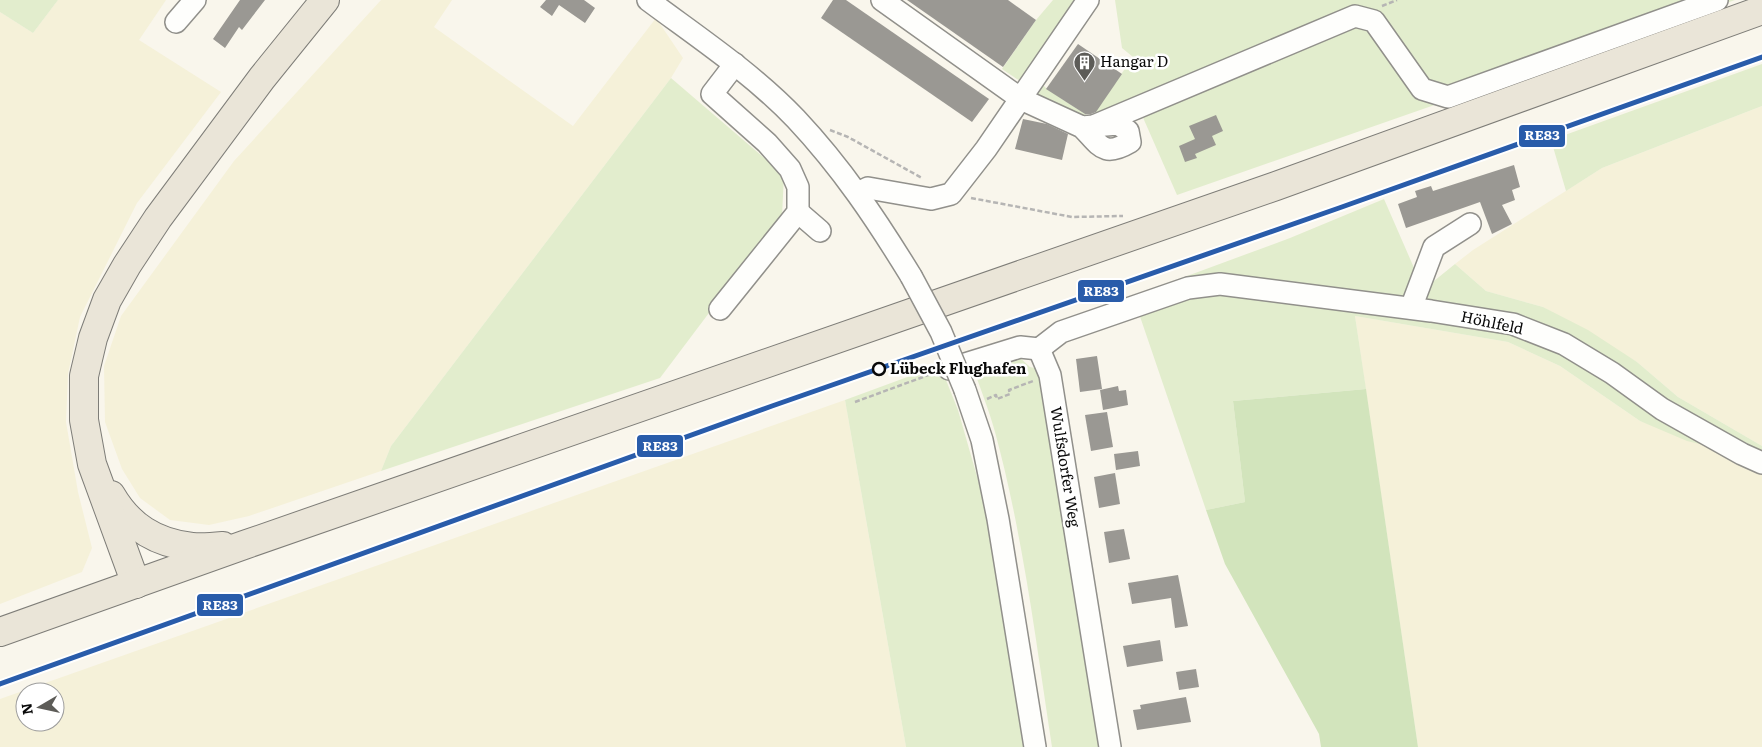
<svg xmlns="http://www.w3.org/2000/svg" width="1762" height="747" viewBox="0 0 1762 747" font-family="Literata,serif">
<rect width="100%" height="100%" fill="#f9f6ec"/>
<g fill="#f5f1d9" fill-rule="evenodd">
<path d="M58 0H166L139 40 221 92 137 203 80 317 68 374 66 422 78 492 92 548 82 572 0 604V12L33 33Z"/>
<path d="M381 0H452L434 27 573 126 656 18 683 58 671 78 391 446 381 471 249 516 209 525 170 520 140 498 122 469 105 422 104 366 121 316 234 161Z"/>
<path d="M1762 106V446L1678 397 1637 362 1543 307 1486 291 1455 264 1473 250 1602 168Z"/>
<path d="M1355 316 1508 342 1560 366 1640 421 1742 454 1762 463V747H1418Z"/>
<path d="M845 400 906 747H0V699ZM25 692H55V722H25Z"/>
</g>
<g fill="#e2edcd">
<path d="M0 0H58L33 33 0 12Z"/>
<path d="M1053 0H1082L1023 83 1002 69 1036 20Z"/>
<path d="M1115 0H1735L1177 195 1141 113 1090 121 1039 99 1037 92 1042 84 1047 89 1091 118 1133 57 1122 48Z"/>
<path d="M1762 64V106L1602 168 1566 191 1551 140Z"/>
<path d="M671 78 784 175 782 216 660 378 381 471 391 446Z"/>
<path d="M1384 199 1418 277 1434 281 1455 264 1486 291 1543 307 1588 330 1637 362 1678 397 1762 446V463L1742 454 1687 441 1640 421 1560 366 1508 342 1355 316 1366 389 1233 401 1245 502 1206 510 1133 296 1290 238Z"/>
<path d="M1018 356 1030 367 1039 369 1103 747H1052C1036 642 1023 535 995 432 989 410 980 388 973 367Z"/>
<path d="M940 365 958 410 992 529 1025 747H906L845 400Z"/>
</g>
<path fill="#d2e4bc" d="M1366 389 1418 747H1321L1319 734 1225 564 1206 510 1245 502 1233 401Z"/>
<g fill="#9a9893">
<path d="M240 0H265L242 30 239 27 225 48 213 39Z"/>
<path d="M546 0H584L595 8 585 23 559 5 552 16 540 7Z"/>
<path d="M833 0H846L989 99 972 122 821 18Z"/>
<path d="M907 0H1008L1036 20 1003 67Z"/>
<path d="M1078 44 1122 74 1096 112 1091 114H1085L1046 89Z"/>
<path d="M1216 115 1223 131 1212 136 1216 145 1195 154 1197 158 1185 162 1179 146 1195 139 1189 126Z"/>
<path d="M1023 119 1047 124 1068 134 1062 160 1015 149Z"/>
<path d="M1514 165 1520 187 1512 190 1515 200 1502 205 1512 224 1492 234 1480 202 1406 228 1398 204 1417 197 1415 191 1431 186 1433 191Z"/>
<path d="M1097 356 1102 389 1080 392 1076 359Z"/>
<path d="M1118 386 1119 391 1126 390 1128 405 1103 410 1100 390Z"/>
<path d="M1107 412 1113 447 1091 451 1085 415Z"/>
<path d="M1138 451 1140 466 1116 470 1114 454Z"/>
<path d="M1115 473 1120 504 1099 508 1094 477Z"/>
<path d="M1124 529 1130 559 1109 563 1104 532Z"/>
<path d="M1178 575 1188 626 1175 628 1171 598 1132 604 1128 583Z"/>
<path d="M1160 640 1163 661 1127 667 1123 646Z"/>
<path d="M1196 669 1199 687 1179 690 1176 672Z"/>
<path d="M1186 697 1191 722 1137 730 1133 710 1141 709 1140 705Z"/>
</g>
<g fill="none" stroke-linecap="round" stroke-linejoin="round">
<defs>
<g id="minor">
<path d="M648 0C699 38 752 73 796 119 842 168 876 219 911 276"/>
<path d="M882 0 1021 99 1082 127 1118 124 1128 131 1130 142C1103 158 1100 145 1082 127"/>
<path d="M176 22 195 0"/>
<path d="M1096 125 1355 16 1374 21 1422 89 1448 97 1717 0"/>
<path d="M858 193 868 188 931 199 951 194 986 149 1088 0"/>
<path d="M798 212 820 231"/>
<path d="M1411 308 1434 247 1470 224"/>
<path d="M720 309 798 212V187L790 169 767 143 712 94 735 64"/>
<path d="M1039 349 1061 332 1188 288 1220 284 1431 311 1513 324 1564 344 1612 373 1662 409 1742 454 1762 463"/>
<path d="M1039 349 1050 375 1110 747"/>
<path d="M949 369 1020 347 1039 349"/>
<path d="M965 390 982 440 998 519 1035 747"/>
</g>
<g id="major">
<path d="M111 495C129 526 155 543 192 547 202 548 213 547 223 546"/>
<path d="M136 584 92 464 84 420V376L93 338 107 300 127 265 158 218 262 78 325 0"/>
<path d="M0 632 244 545 1276 186 1762 10"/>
</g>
</defs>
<use href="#minor" stroke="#91908b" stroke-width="24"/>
<use href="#major" stroke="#7e7d78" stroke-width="30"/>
<g stroke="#b6b5b4" stroke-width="2.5" stroke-dasharray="5 2.5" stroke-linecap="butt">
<path d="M1382 6 1397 0"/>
<path d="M830 130 848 137 922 178"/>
<path d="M971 198 1072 217 1123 216"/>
<path d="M987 399 996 395 997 399 1010 394 1009 390 1033 381"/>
<path d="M855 402 934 373"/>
</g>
<use href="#minor" stroke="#fefefc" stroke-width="21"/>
<use href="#major" stroke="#eae5d8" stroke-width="28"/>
<defs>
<path id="minor-bridge" d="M911 276 941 332 965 390"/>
</defs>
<use href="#minor-bridge" stroke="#91908b" stroke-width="24" stroke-linecap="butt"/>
<use href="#minor-bridge" stroke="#fefefc" stroke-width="21"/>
<defs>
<path id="rail-1" d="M0 684 772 406 1339 208 1762 57"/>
</defs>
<use href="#rail-1" stroke="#fff" stroke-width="9"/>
<use href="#rail-1" stroke="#295caa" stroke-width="5"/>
</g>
<defs>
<symbol id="building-pin" viewBox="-11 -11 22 30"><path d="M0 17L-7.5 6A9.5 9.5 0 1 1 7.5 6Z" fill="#5d5c58" stroke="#fff"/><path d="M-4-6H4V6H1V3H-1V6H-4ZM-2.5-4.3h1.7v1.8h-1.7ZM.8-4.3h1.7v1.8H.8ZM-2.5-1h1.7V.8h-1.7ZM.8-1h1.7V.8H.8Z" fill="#fff"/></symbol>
</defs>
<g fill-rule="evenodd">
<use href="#building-pin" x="1072" y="50" width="25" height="34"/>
</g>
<circle fill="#fff" stroke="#090909" stroke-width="2.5" cx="879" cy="369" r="6"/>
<g text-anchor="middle" stroke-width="5" stroke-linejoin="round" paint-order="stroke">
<g font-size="15" fill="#090909" stroke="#fff" text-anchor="start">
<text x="1100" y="67">Hangar D</text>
</g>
<g font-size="15" fill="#090909" stroke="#fff">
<text transform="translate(1492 323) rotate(12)" y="5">Höhlfeld</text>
<text transform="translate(1065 467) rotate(81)" y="5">Wulfsdorfer Weg</text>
</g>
<g font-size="15" font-weight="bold" fill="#090909" stroke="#fff" text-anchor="start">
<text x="890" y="374">Lübeck Flughafen</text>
</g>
</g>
<g stroke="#fff" stroke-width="2">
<rect x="1518" y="124" width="48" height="24" rx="5" fill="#295caa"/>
<rect x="1077" y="279" width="48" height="24" rx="5" fill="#295caa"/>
<rect x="636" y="434" width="48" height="24" rx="5" fill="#295caa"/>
<rect x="196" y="593" width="48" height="24" rx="5" fill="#295caa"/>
</g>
<g font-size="14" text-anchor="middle" font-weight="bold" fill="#fff">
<text x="1542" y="140">RE83</text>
<text x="1101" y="296">RE83</text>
<text x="660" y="451">RE83</text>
<text x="220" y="610">RE83</text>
</g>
<g transform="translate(40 707) rotate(261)"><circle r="24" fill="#ffffff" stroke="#9d9d9d"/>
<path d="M0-4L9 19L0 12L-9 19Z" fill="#5d5c58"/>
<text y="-8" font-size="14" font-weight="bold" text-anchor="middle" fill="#090909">N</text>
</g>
</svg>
